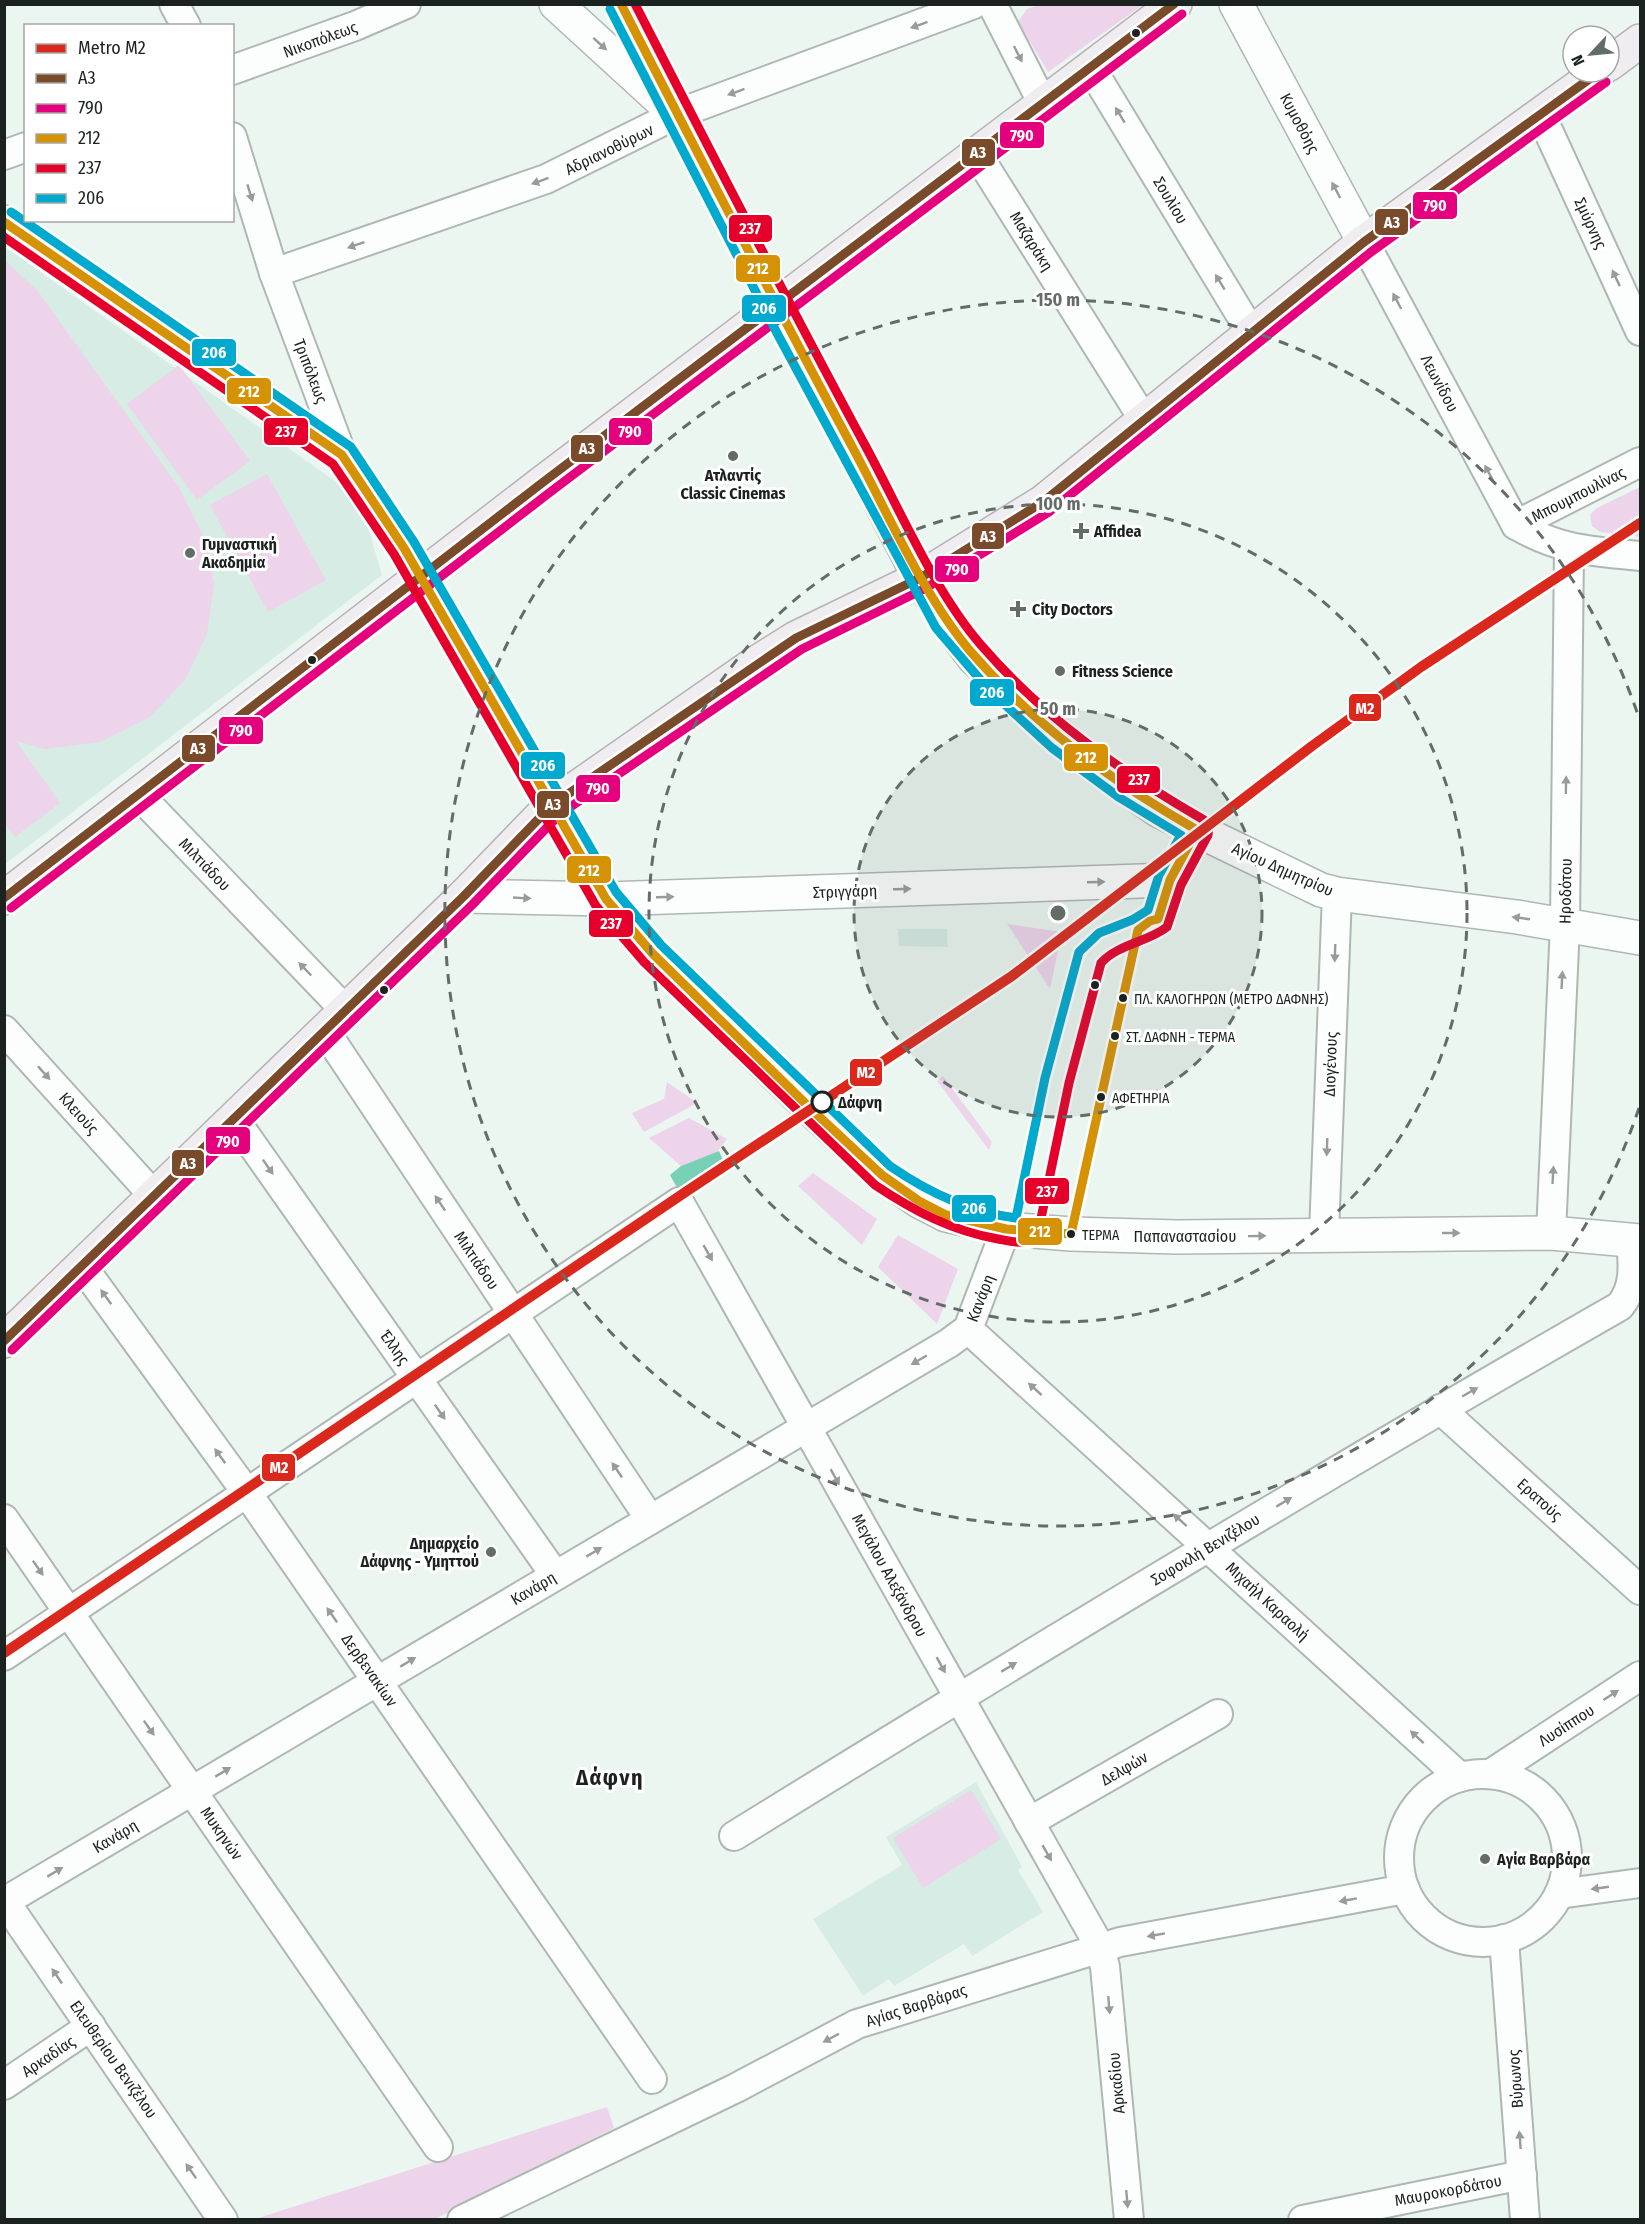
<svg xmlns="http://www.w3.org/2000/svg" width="1645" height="2224" viewBox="0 0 1645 2224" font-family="'Fira Sans Condensed',sans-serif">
<rect width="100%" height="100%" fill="#ebf6f1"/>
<g fill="#d7ece4">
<path d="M5 247 346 489 369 531 382 575 5 864Z"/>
<path d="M898 929H947L948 947 899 946Z"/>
<path d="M976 1782 1022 1867 1018 1870 1043 1912 972 1956 964 1944 894 1986 889 1979 863 1996 813 1919 902 1865 886 1837Z"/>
</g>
<g fill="#edd4ea">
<path d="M1039 5V4L1143 5 1048 72 1018 22 1027 9Z"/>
<path d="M4 260 37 290 180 489 205 539 214 584 207 634 185 680 150 717 100 742 45 749 16 741 60 803 15 837 4 823Z"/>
<path d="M179 365 250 461 197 500 127 404Z"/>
<path d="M267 474 326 580 268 612 210 505Z"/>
<path d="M1640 487V537L1600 532 1592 526 1590 515 1597 508Z"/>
<path d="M1007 924 1062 932 1050 989Z"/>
<path d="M943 1076 992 1142 989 1150 937 1081Z"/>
<path d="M667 1082 697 1103 644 1132 632 1113 664 1099Z"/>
<path d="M689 1118 727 1139 717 1152 681 1166 649 1138Z"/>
<path d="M813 1173 877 1219 862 1245 798 1186Z"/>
<path d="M898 1235 958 1269 937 1324 878 1267Z"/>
<path d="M971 1790 1001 1839 923 1888 893 1838Z"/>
<path d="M607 2107 614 2128 435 2219 252 2220Z"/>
</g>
<path fill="#78d0b6" d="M719 1151 723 1160 680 1193 670 1175 681 1166Z"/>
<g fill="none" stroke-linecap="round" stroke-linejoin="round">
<defs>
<g id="street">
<path d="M174 4 186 26"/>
<path d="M992 4 1043 104"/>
<path d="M1091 68 1251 332"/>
<path d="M232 70 355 26 406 4"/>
<path d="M1541 115 1640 331"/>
<path d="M232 137 274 273 342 455"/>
<path d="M977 154 1144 420"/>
<path d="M4 155 26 147"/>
<path d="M1364 242 1516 525"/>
<path d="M274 273 546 179 677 114 974 4"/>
<path d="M1516 525 1640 462"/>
<path d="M1516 525C1561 551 1591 551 1640 556"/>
<path d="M138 794 346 1011"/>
<path d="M4 1030 154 1196"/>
<path d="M325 1031 650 1519"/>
<path d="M234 1119 555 1575"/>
<path d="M1551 1233 1565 925 1569 548"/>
<path d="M1324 1234 1337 894"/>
<path d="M82 1266 247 1493 652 2079"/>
<path d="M968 1329 1460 1777"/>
<path d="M1440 1409 1640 1590"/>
<path d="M4 1519 438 2147"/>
<path d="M4 1656 679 1202 1100 1947 1105 1967 1129 2220"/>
<path d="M1492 1773 1640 1676"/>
<circle cx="1483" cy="1858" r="84"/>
<path d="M1029 1822 1218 1714"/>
<path d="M734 1836C1027 1655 1321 1477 1620 1306 1636 1286 1633 1264 1631 1239"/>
<path d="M1559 1894 1640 1883"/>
<path d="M4 1900 223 2220"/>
<path d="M4 1902 949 1343 968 1329 1006 1229"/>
<path d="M1504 1939 1525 2220"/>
<path d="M4 2085 91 2026"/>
<path d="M462 2220 736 2088 857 2024 1120 1942 1405 1889"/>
<path d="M1303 2220 1522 2175"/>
</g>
<g id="secondary">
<path d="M556 4 662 101"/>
<path d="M621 4 920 578 946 621 974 658 1029 710 1095 766 1158 810 1197 830 1321 890 1337 894 1517 917 1640 938"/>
<path d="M1236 4 1364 242"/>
<path d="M4 222 342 455 404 548 606 899 652 953 810 1108 882 1175 919 1201 946 1215 1006 1229 1071 1234 1177 1237 1551 1233 1640 1241"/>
<path d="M464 896 606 899 1170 880 1197 830"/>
</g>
<g id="primary">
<path d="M1609 64 1640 41"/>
<path d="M4 898 542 483 1175 4"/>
<path d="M4 1341 464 896 552 805 753 665 796 638 920 578 1043 502 1364 242 1599 72"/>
</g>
</defs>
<use href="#street" stroke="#afb7b3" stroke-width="32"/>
<use href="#secondary" stroke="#afb7b3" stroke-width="36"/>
<use href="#primary" stroke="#b6b2b7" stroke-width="36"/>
<use href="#street" stroke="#fcfefd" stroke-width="28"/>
<use href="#secondary" stroke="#fcfefd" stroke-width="33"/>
<use href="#primary" stroke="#f0edf0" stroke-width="33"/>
<defs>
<g id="bus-1">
<path d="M4 898 542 483 1174 4"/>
<path d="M4 1341 464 896 552 805 796 638 920 578 1043 502 1364 242 1599 72"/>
</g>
<g id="bus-2">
<path d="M11 908 549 493 1182 14"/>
<path d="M12 1350 472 905 560 814 802 649 926 588 1049 512 1371 252 1606 82"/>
</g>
<path id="bus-3" d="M4 222 342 455 404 548 606 899 652 953 810 1108 882 1175 919 1201 946 1215 1006 1229 1071 1234 1138 930 1150 921 1158 919 1170 880 1197 830C1113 782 1035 726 971 652 925 598 889 516 855 452 775 304 698 154 621 4"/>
<path id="bus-4" d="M4 237 333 464 394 554 596 906 644 962 875 1185C914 1211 952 1231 998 1239 1008 1241 1020 1244 1030 1242L1038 1233 1069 1083 1101 963C1118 944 1148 942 1167 927L1181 885 1208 835 1209 827 1204 820C1121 772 1044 718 981 645 935 592 900 510 866 447 787 301 711 152 635 4"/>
<path id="bus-5" d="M11 212 351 447 414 542 616 892 661 945 890 1166C929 1193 969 1212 1016 1218L1045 1078 1079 952 1099 933 1132 920 1148 910 1159 875 1181 835 1120 798 1052 748 990 691 936 628 778 335 610 9"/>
</defs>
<use href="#bus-1" stroke="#fff" stroke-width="14"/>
<use href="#bus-2" stroke="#fff" stroke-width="14"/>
<use href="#bus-3" stroke="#fff" stroke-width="14"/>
<use href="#bus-4" stroke="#fff" stroke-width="14"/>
<use href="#bus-5" stroke="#fff" stroke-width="14"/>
<use href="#bus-1" stroke="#7a4b2a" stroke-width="9"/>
<use href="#bus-2" stroke="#e5007d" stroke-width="9"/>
<use href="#bus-3" stroke="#d69205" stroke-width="9"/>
<use href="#bus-4" stroke="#e4002b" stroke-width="9"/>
<use href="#bus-5" stroke="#00a9ce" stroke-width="9"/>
<defs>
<path id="metro-1" d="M4 1653 687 1191 1012 976 1312 746 1421 667 1640 523"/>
</defs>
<use href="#metro-1" stroke="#fff" stroke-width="15"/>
<use href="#metro-1" stroke="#da291c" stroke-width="10"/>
</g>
<defs><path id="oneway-solid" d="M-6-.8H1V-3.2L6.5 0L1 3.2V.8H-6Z" transform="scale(1.5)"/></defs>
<g fill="#979b99">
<use href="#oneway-solid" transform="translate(919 25) rotate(160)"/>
<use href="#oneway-solid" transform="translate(600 44) rotate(42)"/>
<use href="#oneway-solid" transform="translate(1018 54) rotate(63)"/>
<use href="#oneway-solid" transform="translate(736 92) rotate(160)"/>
<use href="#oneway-solid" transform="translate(1120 115) rotate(-121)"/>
<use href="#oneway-solid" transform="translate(540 181) rotate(160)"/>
<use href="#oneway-solid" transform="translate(1336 190) rotate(-118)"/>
<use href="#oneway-solid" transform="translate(250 193) rotate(73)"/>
<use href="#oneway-solid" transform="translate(356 245) rotate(161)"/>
<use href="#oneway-solid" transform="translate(1616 278) rotate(-115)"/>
<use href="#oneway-solid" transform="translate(1220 282) rotate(-121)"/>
<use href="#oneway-solid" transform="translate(1397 301) rotate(-118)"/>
<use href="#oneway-solid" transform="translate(1489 473) rotate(-118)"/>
<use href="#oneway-solid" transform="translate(1566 785) rotate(-89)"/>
<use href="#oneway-solid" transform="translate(1096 882) rotate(-2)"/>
<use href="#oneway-solid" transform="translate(902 889) rotate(-2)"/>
<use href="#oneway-solid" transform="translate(665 897) rotate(-2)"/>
<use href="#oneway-solid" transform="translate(522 898) rotate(3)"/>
<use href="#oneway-solid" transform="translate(1521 918) rotate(-172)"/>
<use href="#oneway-solid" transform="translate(1335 953) rotate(92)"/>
<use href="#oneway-solid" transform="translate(305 969) rotate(-134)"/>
<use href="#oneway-solid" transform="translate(1562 980) rotate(-87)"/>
<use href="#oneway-solid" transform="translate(44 1073) rotate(48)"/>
<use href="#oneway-solid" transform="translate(1327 1147) rotate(92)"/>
<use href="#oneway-solid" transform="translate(268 1167) rotate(55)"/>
<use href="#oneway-solid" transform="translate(1553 1175) rotate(-87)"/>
<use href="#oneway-solid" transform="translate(440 1203) rotate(-124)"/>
<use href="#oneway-solid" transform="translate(1451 1233)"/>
<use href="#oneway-solid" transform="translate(1257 1236) rotate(-1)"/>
<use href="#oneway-solid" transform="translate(708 1253) rotate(60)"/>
<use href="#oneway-solid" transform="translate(106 1297) rotate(-126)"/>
<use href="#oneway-solid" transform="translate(919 1360) rotate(150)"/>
<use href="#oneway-solid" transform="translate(1035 1389) rotate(-138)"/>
<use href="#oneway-solid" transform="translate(1470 1392) rotate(-30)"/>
<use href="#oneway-solid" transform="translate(440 1412) rotate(55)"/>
<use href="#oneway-solid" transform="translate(220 1456) rotate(-126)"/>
<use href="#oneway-solid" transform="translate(617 1470) rotate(-124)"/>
<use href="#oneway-solid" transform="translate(835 1477) rotate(61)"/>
<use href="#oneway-solid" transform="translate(1284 1502) rotate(-31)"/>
<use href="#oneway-solid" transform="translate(1180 1520) rotate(-138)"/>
<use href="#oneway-solid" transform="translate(594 1552) rotate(-31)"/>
<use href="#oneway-solid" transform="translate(38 1568) rotate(55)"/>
<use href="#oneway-solid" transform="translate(332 1615) rotate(-125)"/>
<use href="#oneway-solid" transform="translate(408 1662) rotate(-31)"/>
<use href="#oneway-solid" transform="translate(941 1665) rotate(61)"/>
<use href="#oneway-solid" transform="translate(1009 1667) rotate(-31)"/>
<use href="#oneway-solid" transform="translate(1611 1695) rotate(-33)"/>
<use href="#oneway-solid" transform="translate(149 1728) rotate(55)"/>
<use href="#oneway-solid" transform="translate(1417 1737) rotate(-137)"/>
<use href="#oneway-solid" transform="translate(223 1772) rotate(-31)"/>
<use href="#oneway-solid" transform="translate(1047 1853) rotate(60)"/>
<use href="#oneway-solid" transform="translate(55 1872) rotate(-31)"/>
<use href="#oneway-solid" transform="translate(1600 1888) rotate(172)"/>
<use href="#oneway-solid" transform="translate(1348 1900) rotate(170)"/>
<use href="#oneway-solid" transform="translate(1156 1935) rotate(170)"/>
<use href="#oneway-solid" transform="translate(57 1976) rotate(-124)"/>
<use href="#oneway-solid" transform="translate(1109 2005) rotate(85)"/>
<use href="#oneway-solid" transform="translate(831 2038) rotate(152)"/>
<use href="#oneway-solid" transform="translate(1520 2140) rotate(-94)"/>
<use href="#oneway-solid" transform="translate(191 2171) rotate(-125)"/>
<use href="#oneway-solid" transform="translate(1127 2199) rotate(85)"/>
</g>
<circle cx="1058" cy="913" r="204" fill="#646c68" fill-opacity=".12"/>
<g fill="none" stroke="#646c68" stroke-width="3" stroke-dasharray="10 8">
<circle cx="1058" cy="913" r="204"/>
<circle cx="1058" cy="913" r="409"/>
<path d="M1639 1108A613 613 0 1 1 1639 718"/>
</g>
<g fill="#1b221f" stroke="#fff" stroke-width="2">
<circle cx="1136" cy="33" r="5"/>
<circle cx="312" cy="660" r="5"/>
<circle cx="1095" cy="985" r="5"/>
<circle cx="384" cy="990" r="5"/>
<circle cx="1123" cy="998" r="5"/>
<circle cx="1115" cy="1036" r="5"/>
<circle cx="1101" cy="1097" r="5"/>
<circle cx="1071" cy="1234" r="5"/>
</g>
<g fill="#646c68" stroke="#fff" stroke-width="2">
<circle cx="733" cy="456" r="6"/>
<path d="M1078 522h6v6h6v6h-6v6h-6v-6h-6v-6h6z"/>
<circle cx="190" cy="553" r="6"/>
<path d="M1015 600h6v6h6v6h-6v6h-6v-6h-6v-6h6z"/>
<circle cx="1060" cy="671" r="6"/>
<circle cx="491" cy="1552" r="6"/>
<circle cx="1485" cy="1859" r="6"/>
</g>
<circle fill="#fff" stroke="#1b221f" stroke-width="3" cx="822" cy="1102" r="10"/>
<g text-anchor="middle" stroke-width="6" stroke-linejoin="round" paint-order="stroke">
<g font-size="14" fill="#1b221f" stroke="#fff" text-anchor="start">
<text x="1134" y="1004">ΠΛ. ΚΑΛΟΓΗΡΩΝ (ΜΕΤΡΟ ΔΑΦΝΗΣ)</text>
<text x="1126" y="1042">ΣΤ. ΔΑΦΝΗ - ΤΕΡΜΑ</text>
<text x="1112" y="1103">ΑΦΕΤΗΡΙΑ</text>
<text x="1082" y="1240">ΤΕΡΜΑ</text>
</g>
<g font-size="16" fill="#1b221f" stroke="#fff">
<text transform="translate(320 39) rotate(-20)" y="6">Νικοπόλεως</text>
<text transform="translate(1300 123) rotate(62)" y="6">Κυμοθόης</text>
<text transform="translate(609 149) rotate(-26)" y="6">Αδριανοθύρων</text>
<text transform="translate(1171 200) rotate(59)" y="6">Σουλίου</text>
<text transform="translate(1591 223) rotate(65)" y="6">Σμύρνης</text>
<text transform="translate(1032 241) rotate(58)" y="6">Μαζαράκη</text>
<text transform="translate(311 371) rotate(69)" y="6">Τριπόλεως</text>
<text transform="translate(1440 383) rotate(62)" y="6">Λεωνίδου</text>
<text transform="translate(1578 494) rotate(-27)" y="6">Μπουμπουλίνας</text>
<text transform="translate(205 864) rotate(46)" y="6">Μιλτιάδου</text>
<text transform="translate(1283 869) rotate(24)" y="6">Αγίου Δημητρίου</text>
<text transform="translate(845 891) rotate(-2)" y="6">Στριγγάρη</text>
<text transform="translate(1565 891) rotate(-89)" y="6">Ηροδότου</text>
<text transform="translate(1330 1064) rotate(-88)" y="6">Διογένους</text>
<text transform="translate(79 1113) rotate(48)" y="6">Κλειούς</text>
<text x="1185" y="1242">Παπαναστασίου</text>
<text transform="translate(477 1260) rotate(56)" y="6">Μιλτιάδου</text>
<text transform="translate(980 1298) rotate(-69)" y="6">Κανάρη</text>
<text transform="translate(395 1347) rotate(55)" y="6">Έλλης</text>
<text transform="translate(1540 1499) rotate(42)" y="6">Ερατούς</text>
<text transform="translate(1205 1549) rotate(-31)" y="6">Σοφοκλή Βενιζέλου</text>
<text transform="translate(890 1575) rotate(61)" y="6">Μεγάλου Αλεξάνδρου</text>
<text transform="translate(533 1588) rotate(-31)" y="6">Κανάρη</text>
<text transform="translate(1268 1601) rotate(43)" y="6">Μιχαήλ Καραολή</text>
<text transform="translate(370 1670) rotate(55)" y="6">Δερβενακίων</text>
<text transform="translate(1566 1725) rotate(-33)" y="6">Λυσίππου</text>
<text transform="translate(1124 1768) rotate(-30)" y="6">Δελφών</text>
<text transform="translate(222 1833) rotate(55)" y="6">Μυκηνών</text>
<text transform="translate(115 1836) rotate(-31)" y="6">Κανάρη</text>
<text transform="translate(916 2005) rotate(-18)" y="6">Αγίας Βαρβάρας</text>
<text transform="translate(48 2056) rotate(-34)" y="6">Αρκαδίας</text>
<text transform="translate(114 2059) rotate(55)" y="6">Ελευθερίου Βενιζέλου</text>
<text transform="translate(1515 2079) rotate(-94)" y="6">Βύρωνος</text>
<text transform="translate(1116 2083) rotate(-95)" y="6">Αρκαδίου</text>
<text transform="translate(1448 2190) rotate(-11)" y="6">Μαυροκορδάτου</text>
</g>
<g font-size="16" font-weight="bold" fill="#1b221f" stroke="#fff" text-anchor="start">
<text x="733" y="481" text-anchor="middle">Ατλαντίς<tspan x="733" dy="18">Classic Cinemas</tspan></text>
<text x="1094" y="537">Affidea</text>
<text x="202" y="550">Γυμναστική<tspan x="202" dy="18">Ακαδημία</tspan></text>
<text x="1032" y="615">City Doctors</text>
<text x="1072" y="677">Fitness Science</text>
<text x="479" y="1549" text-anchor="end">Δημαρχείο<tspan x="479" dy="18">Δάφνης - Υμηττού</tspan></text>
<text x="1497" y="1865">Αγία Βαρβάρα</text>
</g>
<g font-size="16" font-weight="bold" fill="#1b221f" stroke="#fff" text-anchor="start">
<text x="838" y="1108">Δάφνη</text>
</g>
<g font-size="22" font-weight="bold" letter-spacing="1.5" fill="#1b221f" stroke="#fff">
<text x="610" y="1785">Δάφνη</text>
</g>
</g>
<circle cx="1058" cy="913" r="9" fill="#646c68" stroke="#fff" stroke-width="3"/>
<g font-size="18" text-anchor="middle" font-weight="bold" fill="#646c68" stroke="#fff" stroke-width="6" stroke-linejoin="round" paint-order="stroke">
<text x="1058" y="306">150 m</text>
<text x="1058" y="510">100 m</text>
<text x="1058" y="715">50 m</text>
</g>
<g stroke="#fff" stroke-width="2">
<rect x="999" y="121" width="46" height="28" rx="6" fill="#e5007d"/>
<rect x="961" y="138" width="35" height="29" rx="6" fill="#7a4b2a"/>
<rect x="1412" y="191" width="46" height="29" rx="6" fill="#e5007d"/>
<rect x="1374" y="208" width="35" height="28" rx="6" fill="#7a4b2a"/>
<rect x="728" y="214" width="45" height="29" rx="6" fill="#e4002b"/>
<rect x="735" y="254" width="46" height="29" rx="6" fill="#d69205"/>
<rect x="741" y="294" width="46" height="29" rx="6" fill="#00a9ce"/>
<rect x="191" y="338" width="46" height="29" rx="6" fill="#00a9ce"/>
<rect x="226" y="377" width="46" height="28" rx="6" fill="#d69205"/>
<rect x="608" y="417" width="45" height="29" rx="6" fill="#e5007d"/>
<rect x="263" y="417" width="46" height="29" rx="6" fill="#e4002b"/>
<rect x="570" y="434" width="34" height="29" rx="6" fill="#7a4b2a"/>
<rect x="971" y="522" width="34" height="28" rx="6" fill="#7a4b2a"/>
<rect x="934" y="555" width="46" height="28" rx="6" fill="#e5007d"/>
<rect x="969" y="678" width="46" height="29" rx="6" fill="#00a9ce"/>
<rect x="1348" y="693" width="34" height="29" rx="6" fill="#da291c"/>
<rect x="218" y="716" width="46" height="29" rx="6" fill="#e5007d"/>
<rect x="181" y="734" width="35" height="29" rx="6" fill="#7a4b2a"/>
<rect x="1063" y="743" width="46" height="29" rx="6" fill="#d69205"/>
<rect x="520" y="751" width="46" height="29" rx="6" fill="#00a9ce"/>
<rect x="1116" y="765" width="45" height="29" rx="6" fill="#e4002b"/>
<rect x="575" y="774" width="46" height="29" rx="6" fill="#e5007d"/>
<rect x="536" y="790" width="34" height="29" rx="6" fill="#7a4b2a"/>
<rect x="566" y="855" width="46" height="29" rx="6" fill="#d69205"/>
<rect x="588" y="909" width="46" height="29" rx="6" fill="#e4002b"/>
<rect x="849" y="1058" width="34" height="29" rx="6" fill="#da291c"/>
<rect x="205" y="1126" width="46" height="29" rx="6" fill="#e5007d"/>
<rect x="171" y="1149" width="34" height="28" rx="6" fill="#7a4b2a"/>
<rect x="1024" y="1177" width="46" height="28" rx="6" fill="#e4002b"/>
<rect x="951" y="1194" width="46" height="29" rx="6" fill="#00a9ce"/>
<rect x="1017" y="1217" width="46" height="29" rx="6" fill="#d69205"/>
<rect x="261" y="1453" width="35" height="29" rx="6" fill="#da291c"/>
</g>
<g font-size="16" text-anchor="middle" font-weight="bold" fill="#fff">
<text x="1022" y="141">790</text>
<text x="978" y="158">Α3</text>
<text x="1435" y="211">790</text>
<text x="1392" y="228">Α3</text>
<text x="750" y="234">237</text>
<text x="758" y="274">212</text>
<text x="764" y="314">206</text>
<text x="214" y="358">206</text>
<text x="249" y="397">212</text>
<text x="630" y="437">790</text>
<text x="286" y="437">237</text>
<text x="587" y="454">Α3</text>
<text x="988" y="542">Α3</text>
<text x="957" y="575">790</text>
<text x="992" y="698">206</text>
<text x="1365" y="714">Μ2</text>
<text x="241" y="736">790</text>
<text x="198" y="754">Α3</text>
<text x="1086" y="763">212</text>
<text x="543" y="771">206</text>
<text x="1139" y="785">237</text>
<text x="598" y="794">790</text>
<text x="553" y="810">Α3</text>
<text x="589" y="876">212</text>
<text x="611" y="929">237</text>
<text x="866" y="1078">Μ2</text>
<text x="228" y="1147">790</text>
<text x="188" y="1169">Α3</text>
<text x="1047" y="1197">237</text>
<text x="974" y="1214">206</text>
<text x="1040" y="1237">212</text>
<text x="279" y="1473">Μ2</text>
</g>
<rect width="1645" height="2224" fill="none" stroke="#1b221f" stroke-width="12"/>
<rect x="24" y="24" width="210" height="198" fill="#ffffff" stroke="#a4a7a5" stroke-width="1.5"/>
<rect x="36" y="44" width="30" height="9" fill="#da291c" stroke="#a4a7a5" stroke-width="1.5"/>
<text x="78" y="54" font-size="18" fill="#1b221f">Metro Μ2</text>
<rect x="36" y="74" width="30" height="9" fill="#7a4b2a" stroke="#a4a7a5" stroke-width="1.5"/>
<text x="78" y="84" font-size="18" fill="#1b221f">Α3</text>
<rect x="36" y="104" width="30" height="9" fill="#e5007d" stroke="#a4a7a5" stroke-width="1.5"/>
<text x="78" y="114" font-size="18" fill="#1b221f">790</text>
<rect x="36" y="134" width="30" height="9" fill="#d69205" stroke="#a4a7a5" stroke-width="1.5"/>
<text x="78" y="144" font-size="18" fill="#1b221f">212</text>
<rect x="36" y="164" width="30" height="9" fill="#e4002b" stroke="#a4a7a5" stroke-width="1.5"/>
<text x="78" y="174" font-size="18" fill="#1b221f">237</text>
<rect x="36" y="194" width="30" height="9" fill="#00a9ce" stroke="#a4a7a5" stroke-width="1.5"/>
<text x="78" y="204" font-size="18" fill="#1b221f">206</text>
<g transform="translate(1591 54) rotate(244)"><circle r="28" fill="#ffffff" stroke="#a4a7a5" stroke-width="1.5"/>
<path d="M0-4.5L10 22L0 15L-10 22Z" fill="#646c68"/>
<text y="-9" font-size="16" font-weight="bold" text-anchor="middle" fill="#1b221f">N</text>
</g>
</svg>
